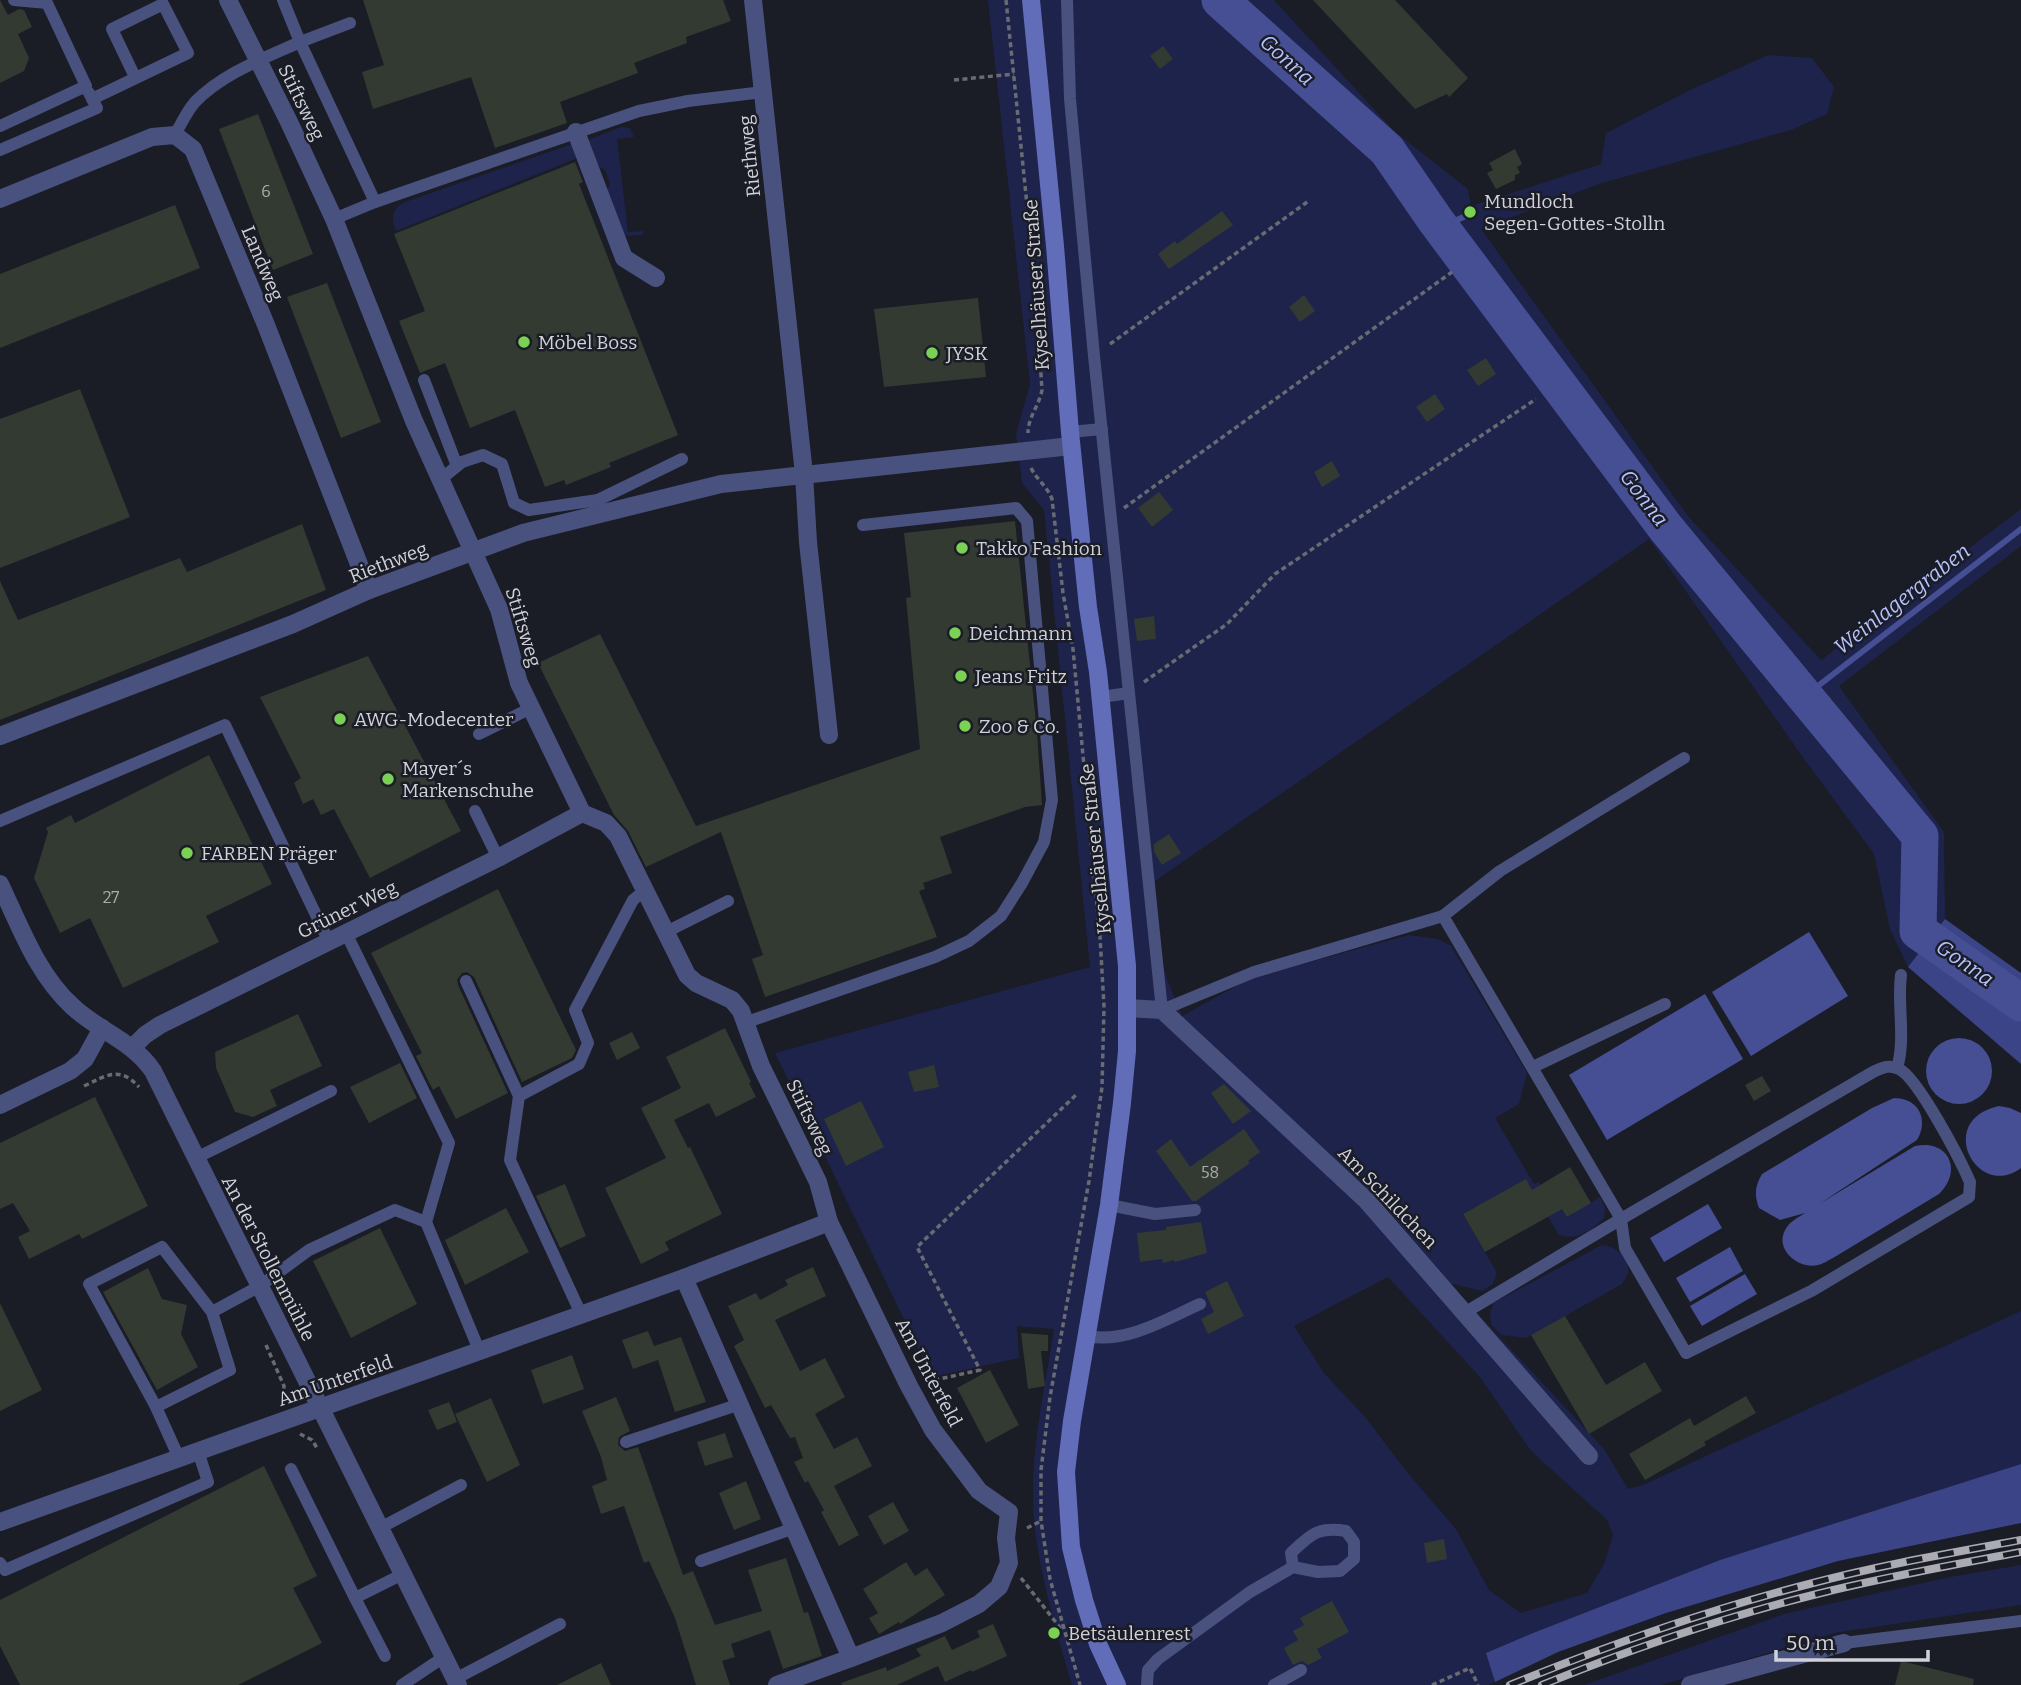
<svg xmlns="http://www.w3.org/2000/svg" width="2021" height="1685" viewBox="0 0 2021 1685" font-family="Bitter,serif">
<rect width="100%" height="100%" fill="#1a1c26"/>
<g fill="#1e234b" fill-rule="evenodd">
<path d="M988 0H1274L1394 131 1468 189 1471 206 1601 164 1606 133 1690 90 1768 55 1812 58 1834 87 1827 114 1791 130 1599 184 1481 229 1688 516 1821 660 2021 509V546L1839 686 1944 832 1945 919 1908 967 1890 929 1874 854 1802 756 1649 539 1155 881C1157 906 1157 933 1162 959 1165 979 1175 997 1182 1016L1251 978 1409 935 1438 939 1451 946 1527 1073 1519 1104 1495 1118 1534 1184 1539 1182 1545 1191 1550 1189 1567 1217 1600 1197 1605 1207 1604 1218C1591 1231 1577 1241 1559 1235L1526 1180 1463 1214 1497 1273 1493 1284 1482 1291 1449 1283 1604 1449 1628 1489 1643 1485 2021 1311V1464L1720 1560 1533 1633 1487 1653 1495 1682 1488 1685H1072C1058 1637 1041 1580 1035 1530 1027 1463 1044 1394 1054 1329L1017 1326 1019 1358 932 1377 775 1053 1090 967 1044 510 1022 483 1016 434 1030 384ZM1388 1277 1480 1377 1531 1451 1607 1520 1613 1535 1604 1564 1587 1593 1521 1613 1489 1590 1456 1529 1406 1471 1366 1418 1324 1373 1294 1326Z"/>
<path d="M621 127 630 128 634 137 617 139 628 232 643 231V235L623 236 605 194 610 184 605 170 596 165 588 140Z"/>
<path d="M575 143 580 157 396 231C391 218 391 209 405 202Z"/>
<path d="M1602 1245C1615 1246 1631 1258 1628 1273 1627 1277 1624 1280 1622 1284L1526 1338 1501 1335 1491 1324 1490 1314 1493 1303Z"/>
<path d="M2021 1565V1605L1834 1633 1661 1685H1584L1784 1614 1950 1577Z"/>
</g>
<g fill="#3c4488">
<path d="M1945 919 2021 973V1064L1908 967Z"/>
<path d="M2021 1464V1523L1838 1561 1666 1613 1558 1652 1495 1682 1486 1653 1533 1633 1720 1560Z"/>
</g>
<g fill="#464f94">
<path d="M1809 932 1848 996 1751 1056 1712 992Z"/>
<path d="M1705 994 1743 1059 1607 1140 1569 1075Z"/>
<circle cx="1959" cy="1071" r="33"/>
<path d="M1894 1098C1919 1098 1929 1120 1917 1140L1819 1204 1915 1146C1949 1139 1963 1171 1939 1194L1833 1258C1829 1260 1823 1264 1818 1265 1797 1270 1772 1247 1787 1227 1791 1221 1799 1217 1805 1213L1780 1220 1759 1208C1754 1195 1755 1186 1762 1174L1872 1108Z"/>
<path d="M1999 1106 2010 1108 2021 1113V1168C1977 1201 1934 1120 1999 1106Z"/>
<path d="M1708 1204 1722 1228 1664 1262 1650 1238Z"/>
<path d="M1730 1247 1743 1271 1690 1302 1676 1278Z"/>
<path d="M1745 1274 1757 1294 1702 1326 1690 1306Z"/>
</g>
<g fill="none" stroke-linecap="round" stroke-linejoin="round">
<g stroke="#464f94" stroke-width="6">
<path d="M1441 227 1468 215"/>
<path d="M1805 696 2021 529"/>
</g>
<path stroke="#464f94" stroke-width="37" d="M1220 0 1387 150 1436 221 1665 527 1920 836 1918 931 2021 1003"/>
</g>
<g fill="#333a31">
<path d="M0 0 8 15 19 9 24 10 32 27 18 34 29 58 24 71 0 83Z"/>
<path d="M363 0H723L731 21 686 37 687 43 634 63 638 73 560 102 567 123 495 148 471 77 373 109 362 72 384 65Z"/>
<path d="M1313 0H1395L1468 78 1449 97 1447 94 1415 109Z"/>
<path d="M1163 46 1173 59 1160 69 1150 56Z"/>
<path d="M258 114 313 254 273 270 219 129Z"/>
<path d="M1515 149 1522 164 1517 167 1520 173 1515 175V180L1496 189 1487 173 1493 170 1489 163Z"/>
<path d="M575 162 583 182 579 184 678 435 609 463 611 467 566 485 564 480 545 487 515 410 470 428 445 363 420 373 399 321 425 311 394 234Z"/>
<path d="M175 205 200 268 0 348V274Z"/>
<path d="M1222 211 1233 225 1169 269 1158 254 1175 241 1177 244Z"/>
<path d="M327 283 381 422 341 438 287 297Z"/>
<path d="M1304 295 1315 311 1300 322 1289 307Z"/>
<path d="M978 298 986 377 884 387 874 309Z"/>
<path d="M1486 358 1496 374 1478 386 1467 370Z"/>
<path d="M80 389 130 517 0 568V419Z"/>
<path d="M1435 394 1445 409 1427 422 1416 407Z"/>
<path d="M1332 461 1340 476 1322 487 1314 472Z"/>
<path d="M1159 492 1173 510 1152 527 1138 508Z"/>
<path d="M1015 521 1037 732 1042 805 1025 807 940 837 952 873 923 883 925 889 919 891 937 937 765 997 752 959 763 955 721 832 646 867 628 831 614 815 538 663 600 634 696 826 920 749 906 598 911 597 904 533Z"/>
<path d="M302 524 326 590 0 720V581L18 620 180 558 187 572Z"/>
<path d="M1154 616 1156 639 1137 641 1134 619Z"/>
<path d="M368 656 461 831 370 878 334 809 321 815 313 799 303 804 294 783 301 778 260 697Z"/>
<path d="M209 755 272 884 206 916 219 942 123 988 90 918 60 933 34 878 48 832 46 828 71 815 75 823Z"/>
<path d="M1169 834 1181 853 1162 865 1154 852V844Z"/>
<path d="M498 889 576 1050 572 1058 522 1082 474 977 467 972 462 973 457 980 458 985 508 1093 456 1119 439 1086 433 1090 416 1056 422 1053 371 953Z"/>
<path d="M298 1014 322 1066 270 1090 277 1106 253 1117 235 1112 216 1068 215 1052Z"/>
<path d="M725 1028 751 1082 749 1083 756 1097 716 1117 709 1103 674 1120 688 1148 690 1147 722 1214 665 1242 669 1250 641 1264 605 1188 666 1158 641 1108 681 1088 666 1057Z"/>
<path d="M632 1032 640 1048 617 1060 609 1043Z"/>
<path d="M400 1063 417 1098 369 1123 350 1087Z"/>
<path d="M934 1065 939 1087 914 1092 908 1072Z"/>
<path d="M1762 1076 1771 1091 1754 1101 1745 1085Z"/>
<path d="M1224 1084 1251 1111 1233 1124 1211 1093Z"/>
<path d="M95 1097 148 1206 82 1239 79 1234 29 1259 18 1237 30 1231 13 1203 0 1209V1143Z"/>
<path d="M861 1101 884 1147 846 1166 824 1119Z"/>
<path d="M1244 1129 1260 1152 1248 1161 1250 1163 1196 1201H1192L1156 1151 1171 1139 1190 1167Z"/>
<path d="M1570 1167 1591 1203 1567 1217 1562 1209 1485 1252 1463 1214 1526 1179 1532 1190Z"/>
<path d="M565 1184 586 1236 560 1248 536 1196Z"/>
<path d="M506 1208 529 1252 465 1285 445 1240Z"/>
<path d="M1201 1222 1207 1253 1175 1262 1174 1260 1163 1263 1162 1259 1140 1262 1137 1233 1166 1230V1227Z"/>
<path d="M380 1228 417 1304 351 1338 313 1261Z"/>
<path d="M813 1267 826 1296 775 1320 800 1371 825 1358 845 1397 815 1414 834 1449 857 1437 872 1466 834 1486 859 1535 839 1546 821 1512 824 1510 808 1481 805 1483 794 1462 803 1458 795 1437 790 1438 771 1405 765 1408 734 1346 744 1340 728 1306 756 1293 760 1300 788 1285 785 1280Z"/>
<path d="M148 1268 162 1299 187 1305 181 1334 198 1367 157 1390 103 1292Z"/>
<path d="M1227 1281 1244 1316 1208 1334 1201 1319 1214 1312 1205 1292Z"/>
<path d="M0 1303 42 1390 0 1411Z"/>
<path d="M1565 1316 1606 1385 1645 1362 1662 1391 1589 1434 1531 1335Z"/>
<path d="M648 1331 654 1346 681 1337 706 1402 675 1412 658 1360 633 1369 622 1340Z"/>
<path d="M1021 1333 1048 1335V1351H1041L1045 1386 1028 1389Z"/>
<path d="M572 1355 584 1389 543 1404 531 1370Z"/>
<path d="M990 1370 1019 1425 986 1443 957 1388Z"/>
<path d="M1746 1396 1756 1413 1704 1442 1706 1445 1645 1480 1629 1454 1690 1418 1694 1426Z"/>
<path d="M616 1397 630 1431 619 1437 618 1445 625 1451 638 1447 683 1575 693 1571 715 1625 762 1611 748 1570 786 1558 804 1613 808 1612 822 1656 783 1669 770 1630 731 1644 735 1657 722 1661 730 1685H696L675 1618 649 1561 644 1563 624 1506 601 1514 592 1486 607 1480 601 1457 582 1411Z"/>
<path d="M491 1398 520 1465 487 1482 455 1414Z"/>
<path d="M449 1402 457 1422 437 1430 428 1410Z"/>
<path d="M725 1433 733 1457 705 1466 697 1442Z"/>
<path d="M264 1466 317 1576 293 1588 322 1643 238 1685H20L0 1646V1600Z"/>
<path d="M746 1481 761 1519 734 1530 719 1493Z"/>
<path d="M893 1502 909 1531 884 1545 868 1516Z"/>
<path d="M1444 1539 1447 1559 1427 1563 1424 1543Z"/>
<path d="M906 1562 915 1576 927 1568 945 1595 900 1624 899 1622 879 1634 869 1618 878 1613 863 1589Z"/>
<path d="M1332 1601 1349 1632 1317 1649 1322 1658 1308 1665 1302 1661 1293 1665 1284 1648 1298 1640 1293 1631 1304 1625 1300 1618Z"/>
<path d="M993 1624 1007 1656 972 1672 971 1670 945 1682 938 1666 897 1685H842L841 1683 886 1667 887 1671 921 1656 916 1649 945 1636 952 1650 980 1637 977 1631Z"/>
<path d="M1901 1661 1974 1679 1973 1685H1895Z"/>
<path d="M601 1663 611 1685H557Z"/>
</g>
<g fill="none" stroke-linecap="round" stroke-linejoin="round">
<g stroke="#696b73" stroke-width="3.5" stroke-dasharray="5 3.5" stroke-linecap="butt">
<path d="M1006 0 1035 283 1042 390C1039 406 1028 417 1028 433"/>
<path d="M954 80 1014 74"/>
<path d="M1110 344 1310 200"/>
<path d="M1031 468C1037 480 1047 486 1052 499L1063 593 1073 649 1100 937 1104 1006 1102 1087 1089 1181 1050 1397 1041 1470V1521L1050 1579 1080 1685"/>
<path d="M1124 508 1452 272"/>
<path d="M1144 682 1227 624 1275 574 1536 399"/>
<path d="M84 1086C106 1076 119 1065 139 1087"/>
<path d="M266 1345 284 1386 283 1403"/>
<path d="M926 1382 980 1370 917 1247 1077 1094"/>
<path d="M300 1434 312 1440 317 1448"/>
<path d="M1027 1528 1041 1521"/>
<path d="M1021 1578 1062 1630"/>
<path d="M1432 1685 1470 1668 1478 1685"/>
</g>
<g stroke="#49517f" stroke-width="12">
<path d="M1067 0 1070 99 1094 356 1162 1010 1254 972 1443 916 1500 871 1684 758"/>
<path d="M350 23 300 42 375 202"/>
<path d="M92 99 188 53 163 4 112 29 135 77"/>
<path d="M0 126 86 86 47 3 14 0"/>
<path d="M175 135C181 124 187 111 195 102 223 73 265 58 300 42L283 0"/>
<path d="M0 150 97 108 89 93"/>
<path d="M334 219 375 202 639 111 688 101 763 92"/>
<path d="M424 380 457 466"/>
<path d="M1070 432 1102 429"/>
<path d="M441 479 462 462 483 455 502 464 514 503 529 510 598 500"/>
<path d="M600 507 598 500 682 459"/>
<path d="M1101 697 1129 693"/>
<path d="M479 734 531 708"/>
<path d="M475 811 498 858"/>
<path d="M0 821 225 725 329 942"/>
<path d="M1443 916 1621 1219 1873 1072C1882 1068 1889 1064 1899 1069 1918 1078 1960 1159 1970 1182L1969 1197 1813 1290 1686 1353 1625 1248 1621 1219 1466 1312"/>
<path d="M666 932 728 901"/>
<path d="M346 933 449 1143 426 1222"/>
<path d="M466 981 519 1096"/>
<path d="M747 1022 935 957 969 941 1001 916 1022 883 1044 842 1052 800 1027 521 1016 508 863 525"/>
<path d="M1533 1067 1665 1004"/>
<path d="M1897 1068C1906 1038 1897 1006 1901 975"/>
<path d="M196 1158 331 1091"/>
<path d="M1109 1205 1155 1214 1195 1210"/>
<path d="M212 1312 162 1247 89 1284 156 1407 230 1370 212 1312 260 1286 309 1250 395 1210 426 1222 479 1350"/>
<path d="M581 1314 510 1160 519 1096 579 1064 588 1043 575 1010 633 900 645 890"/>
<path d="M1087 1336C1126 1344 1166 1319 1200 1304"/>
<path d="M156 1407 179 1458"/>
<path d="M626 1442 740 1404"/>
<path d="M291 1469 355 1598 403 1574"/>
<path d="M380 1528 461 1485"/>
<path d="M701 1561 794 1528"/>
<path d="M0 1563 5 1570 208 1482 198 1451"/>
<path d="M355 1598 385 1656"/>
<path d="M1844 1643 2021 1621"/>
<path d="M455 1679 560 1624"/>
<path d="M402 1685 444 1657"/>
<path d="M1147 1685 1148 1670 1158 1659 1250 1592 1293 1567 1318 1572 1340 1571 1354 1559V1542L1346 1531C1318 1526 1310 1535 1291 1553L1293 1567"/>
<path d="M1274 1685 1301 1670"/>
</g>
<path stroke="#49517f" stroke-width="18" d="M576 132 624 258 656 278"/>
<g stroke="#49517f" stroke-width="18">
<path d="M228 0 289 122 334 219 414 421 499 609 519 683 582 813 606 823 618 836 687 975 696 983 732 1000 741 1011 761 1066 818 1182 829 1222 909 1386 933 1430 979 1491 1009 1512 1006 1538 1009 1563 999 1587 979 1604 942 1623 851 1658"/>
<path d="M753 0 804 474 808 542 829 735"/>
<path d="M0 199 152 137 175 135 193 149 266 325 369 590"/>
<path d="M0 736 293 624 369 590 523 533 721 484 1071 446"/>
<path d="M0 884C20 926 37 974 72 1006 98 1031 132 1040 153 1071L458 1685"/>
<path d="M1127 1008 1162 1010 1367 1201 1589 1456"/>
<path d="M133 1047 145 1035 160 1025 498 858 582 813"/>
<path d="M0 1105 70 1071 85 1059 102 1028"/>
<path d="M684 1278 851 1658 777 1685"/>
<path d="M0 1522 684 1278 829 1222"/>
<path d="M1690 1685 1844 1643"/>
</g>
<path stroke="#616db8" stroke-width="18" d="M1031 0 1055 246 1070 432 1088 607 1098 672 1127 966V1051L1122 1103 1109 1205 1072 1421 1066 1472 1071 1547 1084 1600 1098 1644 1117 1685"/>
<defs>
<g id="rail">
<path d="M1510 1685C1609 1645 1710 1609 1813 1583 1881 1565 1951 1553 2021 1540"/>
<path d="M1542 1685C1631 1649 1724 1617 1817 1594 1884 1577 1953 1565 2021 1552"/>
</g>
</defs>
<use href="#rail" stroke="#aaabb3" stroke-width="8"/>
<use href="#rail" stroke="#1a1c26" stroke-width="5" stroke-dasharray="16" stroke-linecap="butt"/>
</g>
<g fill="#7ad156" stroke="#1a1c26" stroke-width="2.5">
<circle cx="1470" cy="212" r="7"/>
<circle cx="524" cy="342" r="7"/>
<circle cx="932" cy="353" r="7"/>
<circle cx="962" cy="548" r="7"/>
<circle cx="955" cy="633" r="7"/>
<circle cx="961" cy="676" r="7"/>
<circle cx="340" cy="719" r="7"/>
<circle cx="965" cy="726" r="7"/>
<circle cx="388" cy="779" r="7"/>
<circle cx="187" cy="853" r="7"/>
<circle cx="1054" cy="1633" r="7"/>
</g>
<g text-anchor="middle" stroke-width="5" stroke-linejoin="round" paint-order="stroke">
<g font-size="16" fill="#aaacaf">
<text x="266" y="197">6</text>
<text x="111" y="903">27</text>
<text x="1210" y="1178">58</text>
</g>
<g font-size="19" fill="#d1d2d9" stroke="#1a1c26">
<text transform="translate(302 102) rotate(64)" y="7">Stiftsweg</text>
<text transform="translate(749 156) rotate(-96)" y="7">Riethweg</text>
<text transform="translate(263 263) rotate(67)" y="7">Landweg</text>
<text transform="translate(1036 285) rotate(-94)" y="7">Kyselhäuser Straße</text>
<text transform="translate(388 562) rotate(-21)" y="7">Riethweg</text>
<text transform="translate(524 627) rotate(73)" y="7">Stiftsweg</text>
<text transform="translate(1095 849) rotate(-96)" y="7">Kyselhäuser Straße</text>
<text transform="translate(347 909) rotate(-26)" y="7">Grüner Weg</text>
<text transform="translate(810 1117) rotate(64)" y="7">Stiftsweg</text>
<text transform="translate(1388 1197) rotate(46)" y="7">Am Schildchen</text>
<text transform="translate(269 1258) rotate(63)" y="7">An der Stollenmühle</text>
<text transform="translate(929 1372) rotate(62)" y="7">Am Unterfeld</text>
<text transform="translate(335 1380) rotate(-19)" y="7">Am Unterfeld</text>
</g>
<g font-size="19" fill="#d1d2d9" stroke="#1a1c26" text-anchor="start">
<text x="1484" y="208">Mundloch<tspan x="1484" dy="22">Segen-Gottes-Stolln</tspan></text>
<text x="538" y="349">Möbel Boss</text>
<text x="946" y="360">JYSK</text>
<text x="976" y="555">Takko Fashion</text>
<text x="969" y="640">Deichmann</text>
<text x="975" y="683">Jeans Fritz</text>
<text x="354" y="726">AWG-Modecenter</text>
<text x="979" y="733">Zoo &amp; Co.</text>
<text x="402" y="775">Mayer´s<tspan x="402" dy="22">Markenschuhe</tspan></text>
<text x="201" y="860">FARBEN Präger</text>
<text x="1068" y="1640">Betsäulenrest</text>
</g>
<g font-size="21" font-style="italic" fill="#b6c2fd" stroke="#1a1c26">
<text transform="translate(1287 60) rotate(42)" y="7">Gonna</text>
<text transform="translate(1644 498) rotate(53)" y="7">Gonna</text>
<text transform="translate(1902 599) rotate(-38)" y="7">Weinlagergraben</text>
<text transform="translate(1965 963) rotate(35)" y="7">Gonna</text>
</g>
</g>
<path d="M1776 1650v10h152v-10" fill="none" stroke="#d1d2d9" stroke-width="3.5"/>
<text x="1786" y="1650" font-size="21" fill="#d1d2d9" stroke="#1a1c26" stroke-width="5" paint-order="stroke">50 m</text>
</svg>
